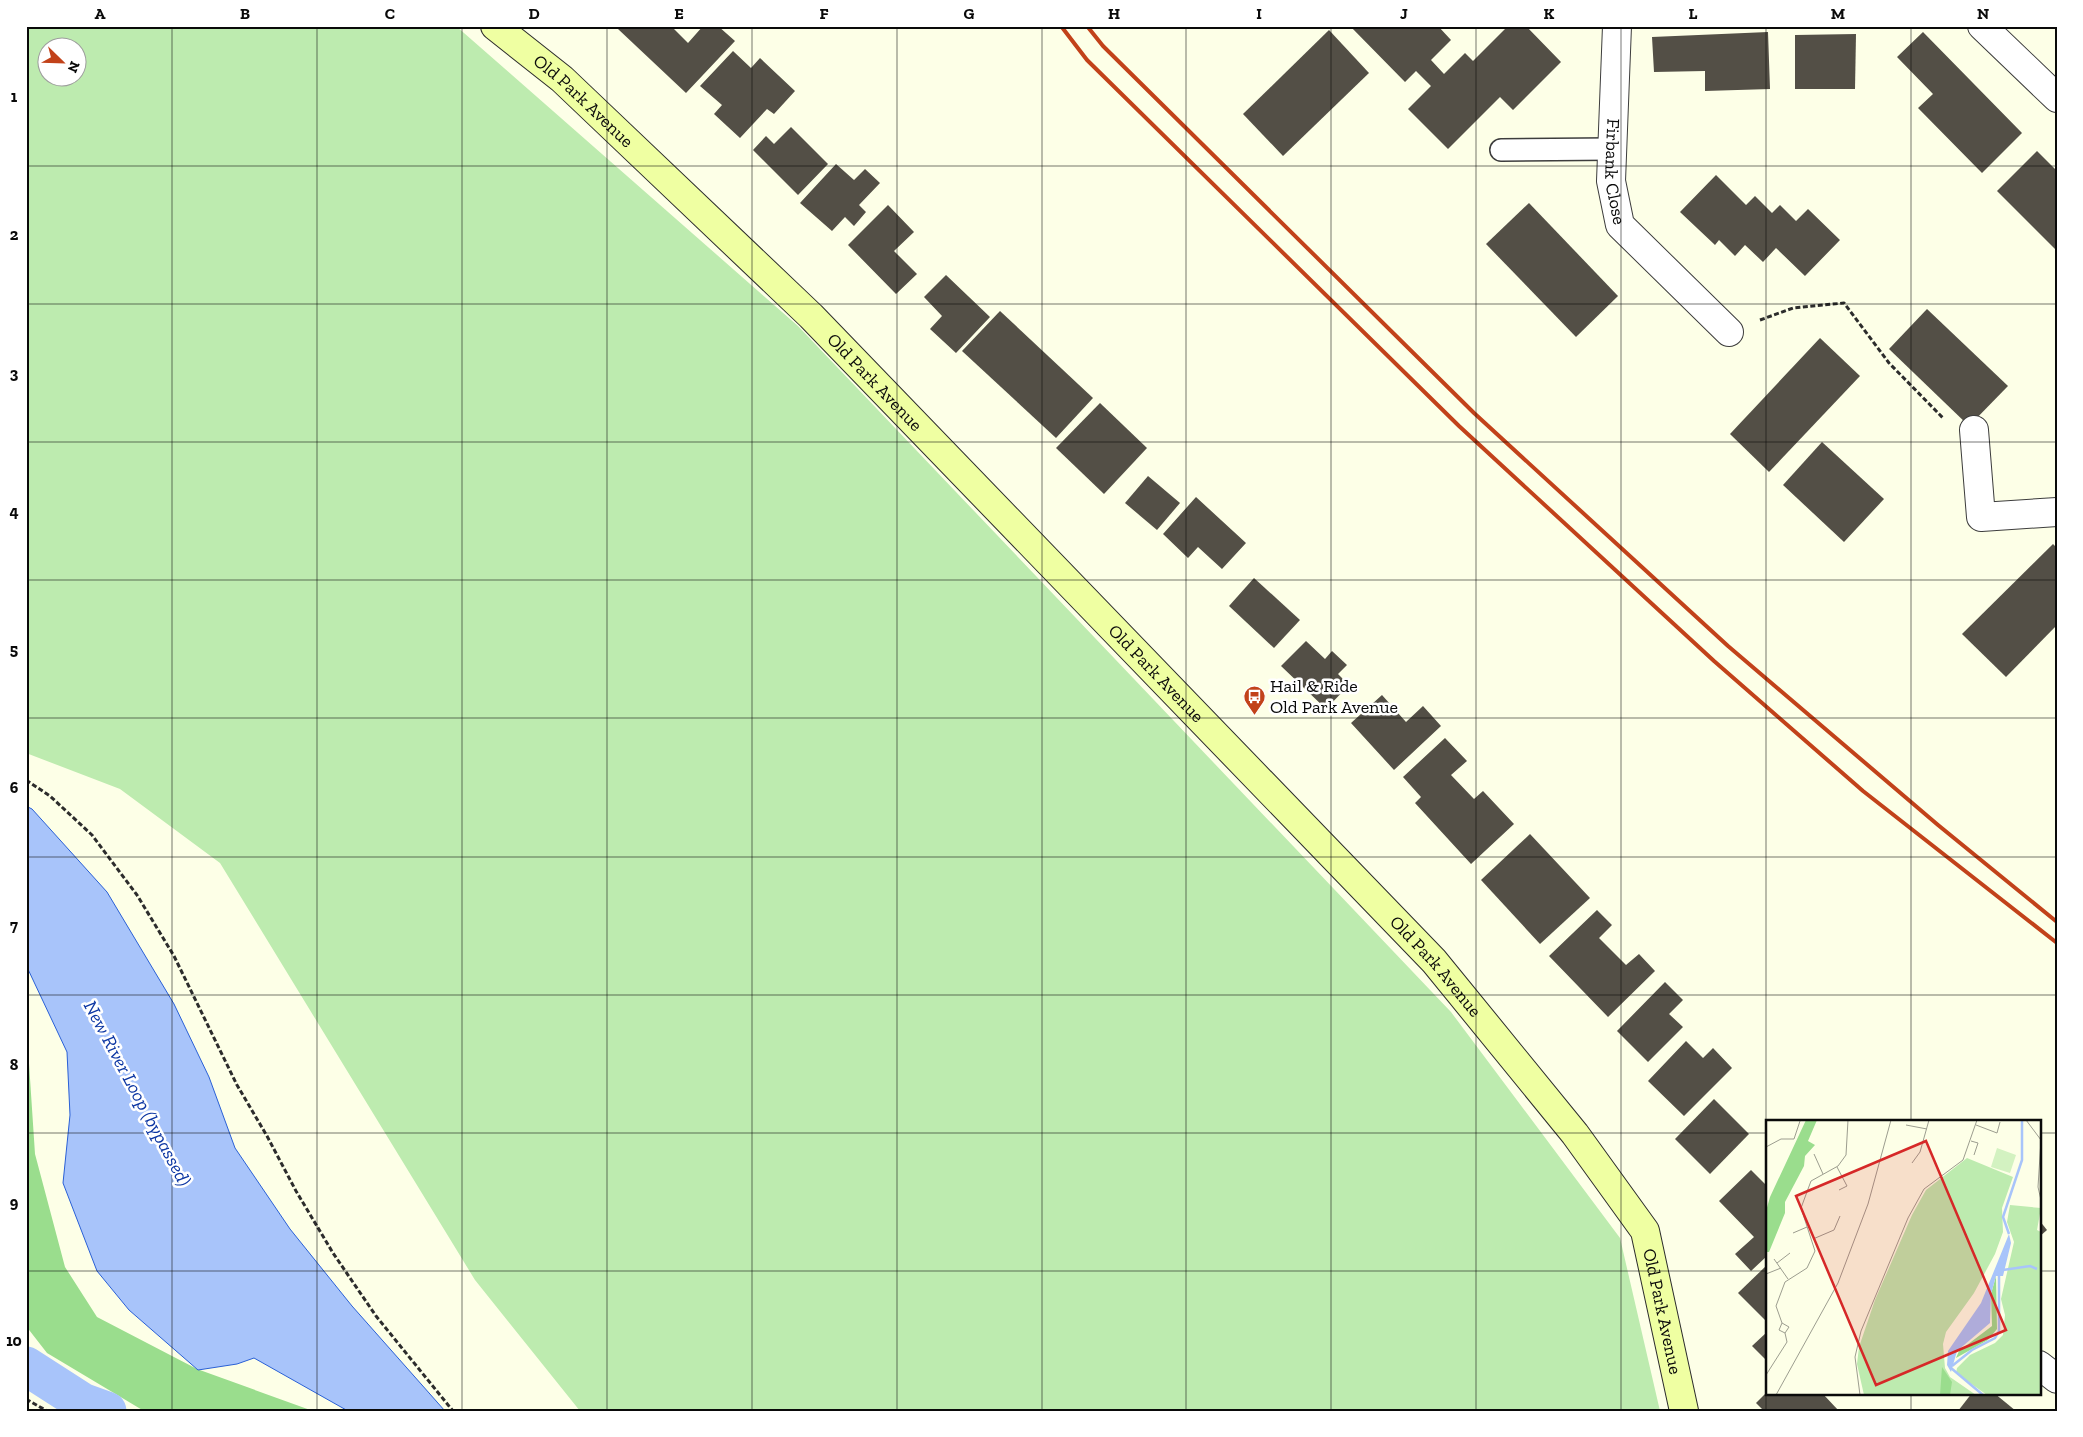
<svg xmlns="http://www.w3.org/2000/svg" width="2083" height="1437" viewBox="0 0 2083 1437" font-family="'Zilla Slab',serif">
<rect width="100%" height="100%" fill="#fdffe7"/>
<path fill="#bdebaf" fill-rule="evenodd" d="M26 26H456L798 326 1451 1012 1620 1238 1660 1411H580L475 1280 220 863 120 789 26 753ZM48 48H78V78H48Z"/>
<path fill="#9add8d" d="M26 1018 35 1154 65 1267 97 1317 197 1369 313 1411H144L47 1353 26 1326Z"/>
<path fill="#a8c4fa" stroke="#2a60d6" d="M26 806 32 809 107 892 174 1004 209 1077 235 1148 290 1229 352 1306 445 1411H348L254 1358 237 1364 198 1370 129 1310 97 1271 63 1183 70 1115 67 1052 26 965Z"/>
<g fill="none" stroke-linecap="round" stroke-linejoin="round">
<path stroke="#a8c4fa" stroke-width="39" d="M26 1366 82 1402 107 1411"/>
</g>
<g fill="#534f46">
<path d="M621 26H671L688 43 703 26H718L735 41 686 93 618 29Z"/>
<path d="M1350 26H1438L1451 40 1431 60 1444 74 1465 53 1473 61 1508 26H1526L1561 62 1513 110 1500 97 1448 149 1408 109 1431 86 1416 71 1405 82Z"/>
<path d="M1329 30 1369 73 1283 156 1243 114Z"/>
<path d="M1768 32 1770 89 1705 91V71L1654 72 1652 37Z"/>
<path d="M1923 32 2022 133 1982 173 1918 108 1933 94 1897 57Z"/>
<path d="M1856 34 1855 89H1795V35Z"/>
<path d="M733 51 751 68 760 58 795 91 774 114 767 109 740 138 714 114 722 105 700 86Z"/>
<path d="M791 127 828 164 798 195 753 150 766 136 774 144Z"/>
<path d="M2037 151 2057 171V251L1997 191Z"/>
<path d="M836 164 854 180 865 169 880 183 859 205 866 212 854 226 845 217 832 231 800 203Z"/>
<path d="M1716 175 1746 205 1755 196 1772 213 1780 205 1796 221 1808 209 1840 240 1805 276 1776 248 1763 262 1745 245 1735 256 1719 240 1715 245 1680 212Z"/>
<path d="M1529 203 1618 296 1576 337 1486 244Z"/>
<path d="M888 205 914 232 894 251 917 274 896 294 848 245Z"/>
<path d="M946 275 990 317 956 353 930 329 942 316 924 297Z"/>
<path d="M1927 309 2008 386 1969 426 1889 349Z"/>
<path d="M1000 311 1093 398 1056 438 962 351Z"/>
<path d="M1820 338 1860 376 1769 472 1730 434Z"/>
<path d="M1100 403 1147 448 1104 494 1056 448Z"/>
<path d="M1822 442 1884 499 1844 542 1783 485Z"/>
<path d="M1148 476 1180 503 1157 530 1125 503Z"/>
<path d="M1196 497 1246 543 1222 569 1198 547 1188 558 1163 534Z"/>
<path d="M2053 544 2057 548V625L2006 677 1962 634Z"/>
<path d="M1254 578 1300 620 1274 648 1229 606Z"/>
<path d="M1306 641 1325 659 1332 651 1347 665 1338 674 1349 685 1326 709 1281 666Z"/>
<path d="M1382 695 1406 722 1423 706 1441 726 1394 770 1351 723Z"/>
<path d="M1445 738 1467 761 1451 775 1474 799 1483 791 1514 824 1471 864 1415 803 1421 797 1403 777Z"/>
<path d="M1530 834 1590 898 1540 944 1481 880Z"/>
<path d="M1597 910 1612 925 1599 938 1626 965 1639 954 1655 971 1608 1017 1549 956Z"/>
<path d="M1665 982 1683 1000 1669 1014 1683 1027 1648 1062 1617 1031Z"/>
<path d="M1686 1041 1703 1058 1713 1048 1732 1068 1684 1116 1648 1081Z"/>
<path d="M1714 1099 1749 1134 1710 1174 1675 1139Z"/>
<path d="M1751 1170 1767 1186V1256L1751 1271 1735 1254 1754 1237 1719 1201Z"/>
<path d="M2039 1220 2047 1230 2039 1237Z"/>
<path d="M1767 1265V1322L1738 1293Z"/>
<path d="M1767 1332V1361L1752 1346Z"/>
<path d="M1766 1393H1822L1839 1411H1764L1756 1403Z"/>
<path d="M1972 1393H1994L2016 1411H1958Z"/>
</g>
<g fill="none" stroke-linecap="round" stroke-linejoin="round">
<defs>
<path id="lane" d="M1501 150 1612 149"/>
<g id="street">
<path id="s1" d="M1617 26 1611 181 1620 225 1729 332"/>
<path d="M1982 26 2057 98"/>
<path d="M1974 430 1981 517 2057 512"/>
<path d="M2039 1365 2057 1379"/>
</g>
<g id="secondary">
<path id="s2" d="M495 26 562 79 811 316 1434 961 1575 1134 1645 1231 1684 1411"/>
</g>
</defs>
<use href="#lane" stroke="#3d3d3d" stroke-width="24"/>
<use href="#street" stroke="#3d3d3d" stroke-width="30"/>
<use href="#secondary" stroke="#2c2c2c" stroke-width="30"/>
<g stroke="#2c2c2c" stroke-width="3" stroke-dasharray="5 2.5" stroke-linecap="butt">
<path d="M1760 320 1793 308 1844 303 1889 363 1943 418"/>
<path d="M26 780 50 796 92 835 137 895 174 956 237 1085 267 1136 296 1191 333 1253 376 1316 453 1411"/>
<path d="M26 1399 47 1411"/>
</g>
<use href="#lane" stroke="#fff" stroke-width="21"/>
<use href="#street" stroke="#fff" stroke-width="28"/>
<use href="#secondary" stroke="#efffa2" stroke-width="28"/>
<g stroke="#c2421a" stroke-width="4">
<path d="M1061 26 1087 60 1459 426 1714 661 1863 791 2057 943"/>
<path d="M1087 26 1103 46 1474 413 1728 646 1938 825 2057 922"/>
</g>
</g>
<path fill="none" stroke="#0a0a0a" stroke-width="1" stroke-opacity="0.55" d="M172 26V1411M317 26V1411M462 26V1411M607 26V1411M752 26V1411M897 26V1411M1042 26V1411M1186 26V1411M1331 26V1411M1476 26V1411M1621 26V1411M1766 26V1411M1911 26V1121M26 166H2057M26 304H2057M26 442H2057M26 580H2057M26 718H2057M26 857H2057M26 995H2057M26 1133H1767M2039 1133H2057M26 1271H1767M2039 1271H2057M1911 1393V1411"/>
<defs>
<symbol id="bus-pin" viewBox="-11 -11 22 30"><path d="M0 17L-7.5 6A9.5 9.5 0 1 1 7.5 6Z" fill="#c2421a" stroke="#fff"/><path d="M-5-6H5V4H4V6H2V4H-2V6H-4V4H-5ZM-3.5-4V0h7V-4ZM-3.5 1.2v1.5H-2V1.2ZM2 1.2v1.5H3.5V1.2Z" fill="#fff"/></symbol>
</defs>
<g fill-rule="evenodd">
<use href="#bus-pin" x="1242" y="684" width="25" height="34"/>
</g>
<g text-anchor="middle" stroke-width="5" stroke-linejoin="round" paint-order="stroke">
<g font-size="18" fill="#0a0a0a" stroke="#fff">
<text dy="6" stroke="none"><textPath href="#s2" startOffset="116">Old Park Avenue</textPath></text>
<text dy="6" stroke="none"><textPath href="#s1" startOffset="146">Firbank Close</textPath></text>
<text dy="6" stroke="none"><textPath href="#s2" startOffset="521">Old Park Avenue</textPath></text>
<text dy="6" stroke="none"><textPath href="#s2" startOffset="926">Old Park Avenue</textPath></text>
<text dy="6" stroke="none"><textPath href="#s2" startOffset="1331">Old Park Avenue</textPath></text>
<text dy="6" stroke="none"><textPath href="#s2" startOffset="1751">Old Park Avenue</textPath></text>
</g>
<g font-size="18" fill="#0a0a0a" stroke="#fff" text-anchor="start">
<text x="1270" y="692">Hail &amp; Ride<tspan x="1270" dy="21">Old Park Avenue</tspan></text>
</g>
<g font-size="19" font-style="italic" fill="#0c36a3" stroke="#fff">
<text transform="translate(138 1093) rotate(62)" y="7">New River Loop (bypassed)</text>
</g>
</g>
<g transform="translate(1766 1120)">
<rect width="275" height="275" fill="#fdffe7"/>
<path d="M201 38 247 57 236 88 237 112 229 134 208 173 180 212 177 224 179 248 184 257 210 275H98L91 244 93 227 109 180 146 95 160 70ZM244 85 275 88 271 110 275 112V275H221L190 253 191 248 204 235 229 223 237 215 239 195 235 179 248 122 241 102Z" fill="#bdebaf"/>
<path d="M40 0H51L42 21 49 25 39 36 38 46 19 82V93L3 132H0V91L4 77ZM230 156 231 209 222 220 190 238 193 231 226 206 225 174ZM176 247 186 262 184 275H174Z" fill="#9add8d"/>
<path d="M231 28 250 35 244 53 225 47Z" fill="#d3f2c1"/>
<path d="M243 114 245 123 237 156H230L225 174 224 203 191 231 185 252 181 245 182 231 215 183Z" fill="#a8c4fa"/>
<path fill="none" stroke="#a8c4fa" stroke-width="2.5" d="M243 114 237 97 256 40V0M237 150 264 146 271 149M186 246 206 230 229 218 233 211V151M185 248 217 275"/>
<path fill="none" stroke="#9c9d8f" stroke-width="1" d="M260 0 275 20 272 67 275 80M140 5 161 9M210 5 231 13 234 2M205 21 212 23 208 35M0 27 15 19H28L34 1M48 34 57 54M146 43 154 32 163 0M71 47 81 66 73 70M27 113 41 107M47 119 68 110 74 96M8 139 22 159M11 143 24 133M0 154 15 148M16 203 13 210 19 213 23 207 16 203 10 186 19 162 41 148 49 131 35 88 45 61 72 46 80 35 82 0M0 255 21 222 19 213M10 275 72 163 102 84 125 0M94 275 89 237 95 211 142 98 158 69 197 40 211 0"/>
<path fill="#d62828" fill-opacity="0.15" stroke="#d62828" stroke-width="2.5" d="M160 21 240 210 110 265 30 76Z"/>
<rect width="275" height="275" fill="none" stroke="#0a0a0a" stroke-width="2.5"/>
</g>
<rect width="2083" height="1437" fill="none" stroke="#ffffff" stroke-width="55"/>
<g transform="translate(62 62) rotate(113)"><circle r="24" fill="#ffffff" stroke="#9d9d9d"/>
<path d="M0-4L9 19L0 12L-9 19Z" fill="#c2421a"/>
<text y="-8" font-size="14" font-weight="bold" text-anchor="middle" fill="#0a0a0a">N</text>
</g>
<rect x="28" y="28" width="2028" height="1382" fill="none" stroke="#0a0a0a" stroke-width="2"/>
<g font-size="16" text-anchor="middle" font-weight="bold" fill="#0a0a0a">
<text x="100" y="19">A</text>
<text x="245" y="19">B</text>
<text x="390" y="19">C</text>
<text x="534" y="19">D</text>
<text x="679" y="19">E</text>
<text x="824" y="19">F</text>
<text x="969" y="19">G</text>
<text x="1114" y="19">H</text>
<text x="1259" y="19">I</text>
<text x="1404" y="19">J</text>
<text x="1549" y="19">K</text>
<text x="1693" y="19">L</text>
<text x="1838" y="19">M</text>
<text x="1983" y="19">N</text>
<text x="14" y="102">1</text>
<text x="14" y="240">2</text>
<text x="14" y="379">3</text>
<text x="14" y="517">4</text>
<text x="14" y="655">5</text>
<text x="14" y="793">6</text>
<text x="14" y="931">7</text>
<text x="14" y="1070">8</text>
<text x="14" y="1208">9</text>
<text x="14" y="1346">10</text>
</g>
</svg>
